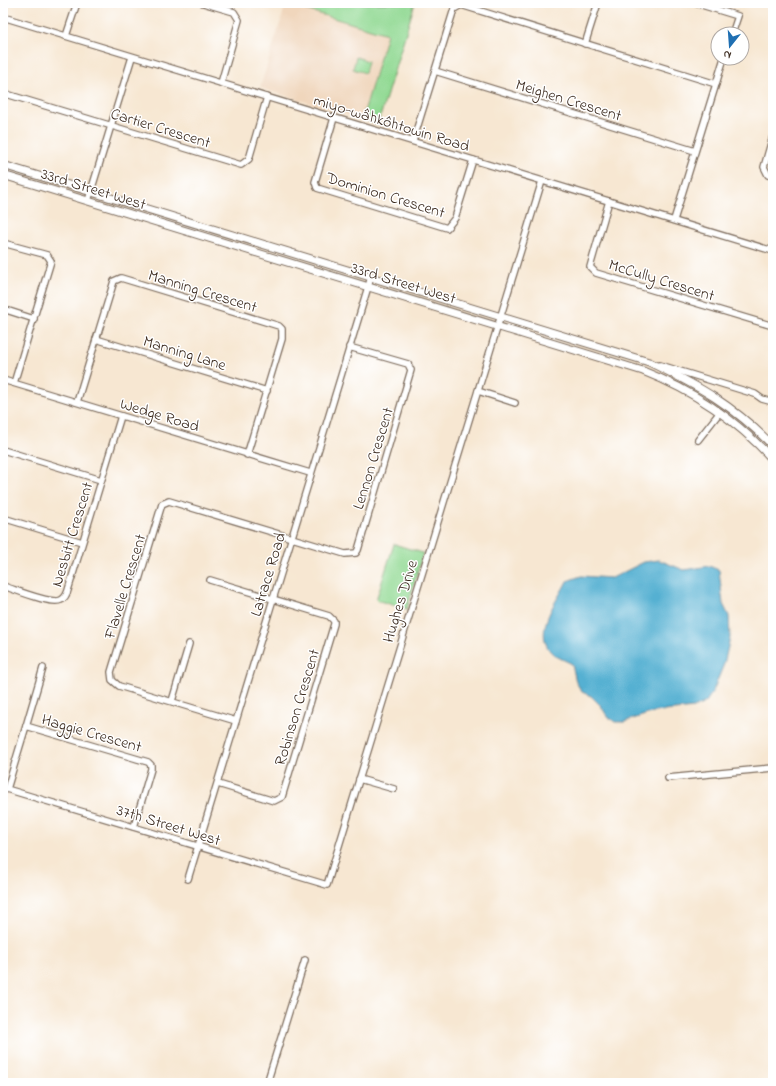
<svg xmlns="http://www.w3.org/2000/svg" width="776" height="1086" viewBox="0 0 776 1086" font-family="'Indie Flower',sans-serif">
<rect width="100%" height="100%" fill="#fff"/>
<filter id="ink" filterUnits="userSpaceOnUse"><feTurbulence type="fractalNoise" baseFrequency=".025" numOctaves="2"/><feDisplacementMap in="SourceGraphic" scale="8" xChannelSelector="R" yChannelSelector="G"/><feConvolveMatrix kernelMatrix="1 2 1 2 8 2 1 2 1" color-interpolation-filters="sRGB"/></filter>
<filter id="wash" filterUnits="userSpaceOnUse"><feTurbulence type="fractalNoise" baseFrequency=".012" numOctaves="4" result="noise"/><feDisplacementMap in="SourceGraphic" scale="16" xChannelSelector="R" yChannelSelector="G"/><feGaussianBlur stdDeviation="0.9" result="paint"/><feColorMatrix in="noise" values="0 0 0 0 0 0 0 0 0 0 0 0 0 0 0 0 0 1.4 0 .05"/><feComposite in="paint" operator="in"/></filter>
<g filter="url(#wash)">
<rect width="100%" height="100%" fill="#f7e7d2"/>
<path fill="#f0d6bc" d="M286 4 387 34 362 119 260 88Z"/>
<g fill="#91d993" stroke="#668258">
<path d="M415 3 378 124 362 119 387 34 286 4Z"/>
<path d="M356 57 368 61 365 73 353 69Z"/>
<path d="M394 544 423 553 407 609 376 600Z"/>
</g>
<path fill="#54b0d2" stroke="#486d78" d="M659 560 684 570 709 566 719 570 723 604 729 616 730 638 724 664 713 691 706 702 694 708 654 712 624 722H615L607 716 601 706 591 696 582 692 576 682 572 664C565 660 555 657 550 651 533 629 558 600 567 581L581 576 612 578 644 562Z"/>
</g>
<g filter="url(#ink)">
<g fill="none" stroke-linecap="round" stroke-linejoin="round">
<defs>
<g id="minor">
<path d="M203 3 234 12 239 20 221 83"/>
<path d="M695 3 738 16 732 34"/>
<path d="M3 17 773 251"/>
<path d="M66 36 77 3"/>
<path d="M585 44 598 3"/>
<path d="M435 71 695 151"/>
<path d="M3 93 241 165 249 159 267 97"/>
<path d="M334 118 315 182 317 188 447 228 455 218 473 160"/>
<path d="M773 136 764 167 768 175 773 176"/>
<path d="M413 141 454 9 461 5 716 84"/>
<path d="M88 201 132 57"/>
<path d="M609 201 590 267 596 273 773 326"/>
<path d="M674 220 724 58"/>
<path d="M3 243 47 255 51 261 14 383"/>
<path d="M3 309 34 319"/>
<path d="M96 339 267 391"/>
<path d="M660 365 755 394 762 399 773 402"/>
<path d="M3 380 310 473"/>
<path d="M478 391 515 403"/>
<path d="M77 402 114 281 121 278 279 326 282 329V339L247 455"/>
<path d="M698 440 720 412"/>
<path d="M3 450 101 480"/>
<path d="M3 518 82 542"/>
<path d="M210 580 329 616 334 621V624L282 797 274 801 218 784"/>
<path d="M3 586C14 589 51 605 61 600 66 598 68 591 69 587L121 416"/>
<path d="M172 701 189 644"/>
<path d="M236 721 119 686 112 680 111 672 162 504 169 501 345 554 356 553 358 550 411 370 408 364 349 347"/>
<path d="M26 726 43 668"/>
<path d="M668 778 773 768"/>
<path d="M359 779 394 789"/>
<path d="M3 788 327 885 542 181"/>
<path d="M7 789 26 726 148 762 151 765V769L134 827"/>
<path d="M188 879 371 277"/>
<path d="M267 1083 305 960"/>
</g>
<g id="major">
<path d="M3 165 649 362C699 386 733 405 773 446"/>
<path d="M3 175 643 371C694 391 737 420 773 460"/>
</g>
</defs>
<use href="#minor" stroke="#7d6c5d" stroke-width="8"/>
<use href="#major" stroke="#7d6c5d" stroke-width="9"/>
<use href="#minor" stroke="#fff" stroke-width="5.5"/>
<use href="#major" stroke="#fff" stroke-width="7"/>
</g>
</g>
<g text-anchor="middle" stroke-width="3" stroke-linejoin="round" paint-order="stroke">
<g font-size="16" fill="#3b2a1e" stroke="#fff">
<text transform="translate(569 99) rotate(17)" y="6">Meighen Crescent</text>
<text transform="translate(392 122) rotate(17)" y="6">miyo-wâhkôhtowin Road</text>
<text transform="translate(161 127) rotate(17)" y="6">Cartier Crescent</text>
<text transform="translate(94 188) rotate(17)" y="6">33rd Street West</text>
<text transform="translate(386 194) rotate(17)" y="6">Dominion Crescent</text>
<text transform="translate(662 279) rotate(17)" y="6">McCully Crescent</text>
<text transform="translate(404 282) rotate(17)" y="6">33rd Street West</text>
<text transform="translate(203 290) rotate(17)" y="6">Manning Crescent</text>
<text transform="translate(185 352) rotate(17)" y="6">Manning Lane</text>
<text transform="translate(160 414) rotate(17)" y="6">Wedge Road</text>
<text transform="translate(372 458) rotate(-73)" y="6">Lennon Crescent</text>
<text transform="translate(71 534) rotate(-73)" y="6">Nesbitt Crescent</text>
<text transform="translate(267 574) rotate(-73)" y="6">Latrace Road</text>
<text transform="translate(124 586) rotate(-73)" y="6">Flavelle Crescent</text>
<text transform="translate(399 601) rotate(-73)" y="6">Hughes Drive</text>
<text transform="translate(296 707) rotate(-73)" y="6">Robinson Crescent</text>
<text transform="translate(92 732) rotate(16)" y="6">Haggie Crescent</text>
<text transform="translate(169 824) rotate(17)" y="6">37th Street West</text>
</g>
</g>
<rect width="776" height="1086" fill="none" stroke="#fff" stroke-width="16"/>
<g transform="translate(730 46) rotate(197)"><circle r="19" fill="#ffffff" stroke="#b1aaa5"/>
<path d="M0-3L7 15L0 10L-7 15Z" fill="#1f6fb2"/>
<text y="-6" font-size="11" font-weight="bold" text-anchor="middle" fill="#3b2a1e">N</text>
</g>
</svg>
